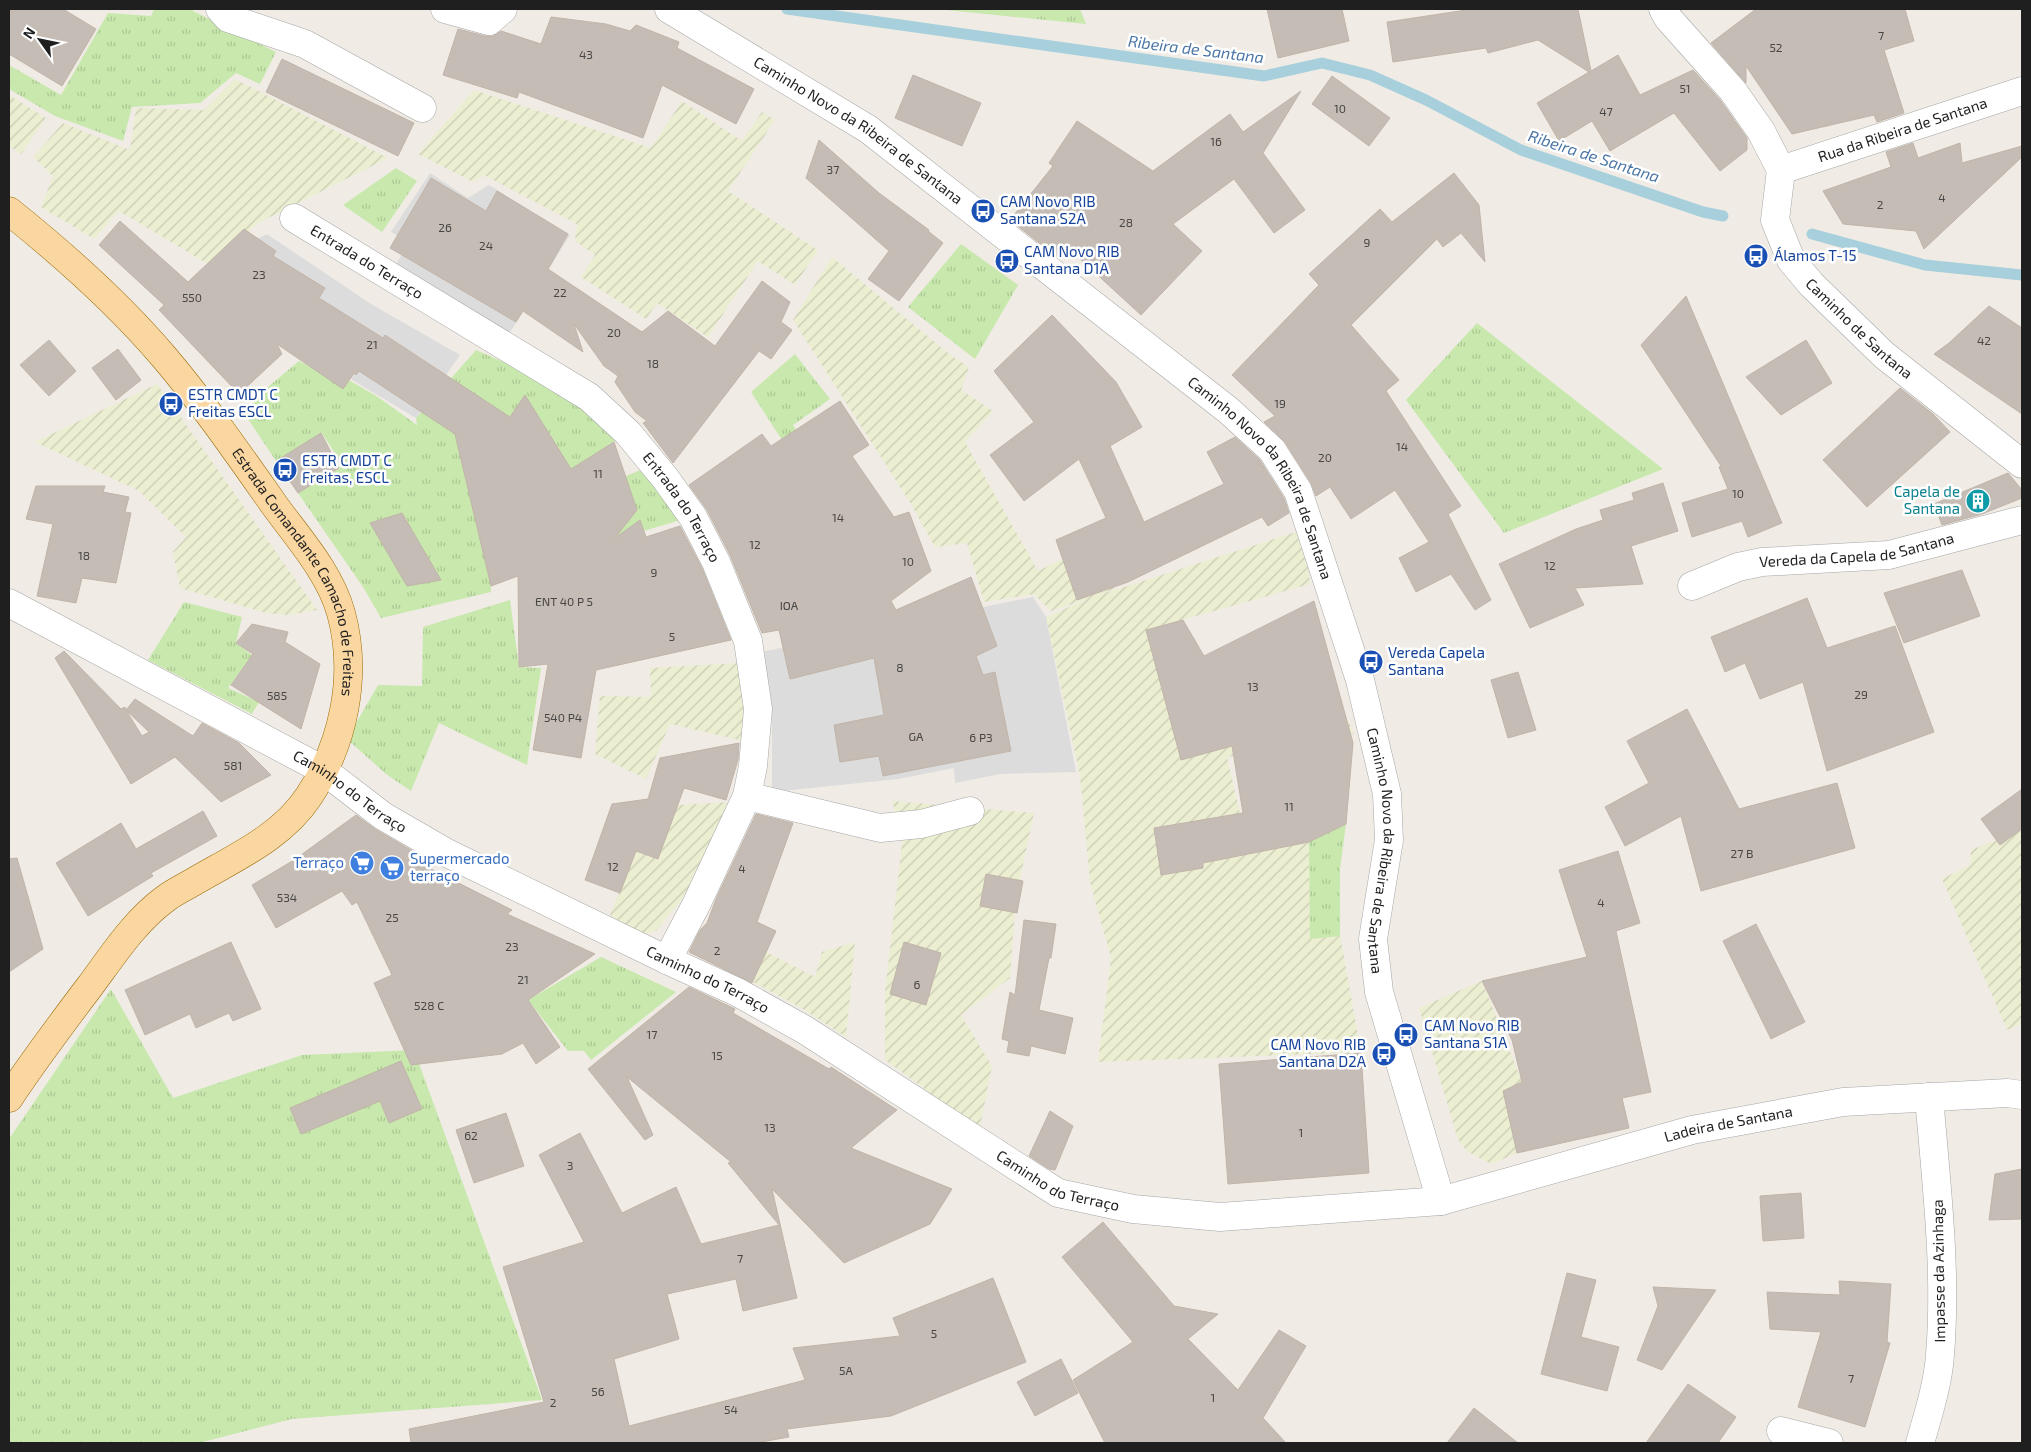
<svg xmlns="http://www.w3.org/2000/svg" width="2031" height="1452" viewBox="0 0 2031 1452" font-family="'Exo 2',sans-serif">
<defs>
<pattern id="farmland-furrows" width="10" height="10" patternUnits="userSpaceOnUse" patternTransform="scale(1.25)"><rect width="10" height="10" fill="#ebeed1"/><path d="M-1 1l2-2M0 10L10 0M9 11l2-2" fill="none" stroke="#c9ccb3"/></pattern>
<pattern id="grass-tufts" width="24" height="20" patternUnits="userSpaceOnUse" patternTransform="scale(1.25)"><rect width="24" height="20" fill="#c8e8ad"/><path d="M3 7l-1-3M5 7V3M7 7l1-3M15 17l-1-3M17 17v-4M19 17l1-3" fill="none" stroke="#abc794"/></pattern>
</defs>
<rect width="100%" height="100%" fill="#f0ece5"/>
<g fill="#dddcdc">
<path d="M430 173 468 198 489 185 570 235 507 337 394 267 409 243 391 232Z"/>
<path d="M267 234 371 304 460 355 416 418 332 368 363 317 324 374 287 349 206 265Z"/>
<path d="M1033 597 1046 617 1076 772 1000 774 955 783 954 768 898 779 772 792V706L761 652Z"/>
</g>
<g fill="url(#farmland-furrows)">
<path d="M235 79 388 158 260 222 208 264 119 211 94 239 41 207 53 176 33 157 63 123 130 150 136 108 204 110Z"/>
<path d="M474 90 651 148 682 101 742 141 762 112 775 120 728 191 818 250 795 285 758 261 708 337 657 303 646 319 581 277 595 255 575 241 577 224 484 175 473 182 418 154Z"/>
<path d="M9 95 46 118 21 154 9 146Z"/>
<path d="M832 257 949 354 969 367 961 390 993 411 965 442 1038 571 1106 538 1114 589 1099 595 1296 532 1308 568 1310 584 1146 630 1182 759 1345 714 1354 734 1227 757 1249 853 1309 842 1310 939 1340 935 1361 1052 1098 1062 1111 958 1090 882 1080 776 1046 617 1090 598 1051 611 1034 594 984 602 967 543 935 547 911 504 793 320Z"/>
<path d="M157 384 317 610 288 615 266 613 180 588 173 552 186 537 139 491 35 442Z"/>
<path d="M740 663 747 704 744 741 670 724 646 779 595 754 600 696 651 697 650 668Z"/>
<path d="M892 801 1034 813 1016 898 1010 978 961 1015 992 1066 977 1141 923 1087 885 1060V991L903 836Z"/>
<path d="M730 802 697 873 681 900 656 931 645 934 639 933 610 915 636 851 678 805Z"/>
<path d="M2022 830V1024L2007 1030 1942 879 1970 865 1971 850Z"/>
<path d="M855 942 846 1037 800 1007 753 982 766 952 815 977 822 952Z"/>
<path d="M1482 981 1522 1082 1503 1091 1517 1153 1491 1164 1467 1151 1458 1140 1419 1008Z"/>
</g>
<g fill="url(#grass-tufts)">
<path d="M154 9H193V11L276 52 260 84 236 73 200 103 132 107 123 141 55 116 9 89V65L61 95 108 13 151 16Z"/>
<path d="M936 9H1080L1086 24Z"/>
<path d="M396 168 417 181 382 232 343 205Z"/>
<path d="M961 244 1018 285 975 359 908 307Z"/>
<path d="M1477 323 1663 469 1504 533 1406 400Z"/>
<path d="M476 350 508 364 575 402 617 440 571 469 525 396 497 437 461 458 491 586V592L381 618 363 587 298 493 343 466 322 433 276 461 244 413 269 386 299 361 324 374 333 371 378 397 417 425 416 418Z"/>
<path d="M795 354 830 399 793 425 848 513 818 496 751 392Z"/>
<path d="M648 467 684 519 603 543 584 493Z"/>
<path d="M510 600 519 667 541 668 527 765 439 723 411 791 386 774 347 739 378 685 422 686 423 627Z"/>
<path d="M184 602 242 617 236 643 252 655 228 688 259 702 252 714 148 660Z"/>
<path d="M1346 824 1340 869V936L1310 939 1309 842Z"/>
<path d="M601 957 676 992 591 1060 584 1051H568L528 1000Z"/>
<path d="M111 989 173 1098 302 1055 414 1050 542 1400 292 1419 199 1443H9V1139Z"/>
</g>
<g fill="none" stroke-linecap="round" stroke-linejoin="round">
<g stroke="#a7cfdc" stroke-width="11">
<path d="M787 9 1264 76 1322 63 1370 75 1426 100 1521 150 1703 212 1723 216"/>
<path d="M1812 234 1925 265 2022 275"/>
</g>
</g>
<g fill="#c4bcb5" stroke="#c1b4a8" fill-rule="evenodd">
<path d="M9 9H63L96 29 62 86 9 54Z"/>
<path d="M1267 9H1342L1349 41 1278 58Z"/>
<path d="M1473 9H1578L1591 71 1618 55 1640 95 1693 70 1721 101 1747 138V150L1720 171 1674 113 1610 151 1592 121 1559 141 1537 103 1589 72 1538 40 1488 53 1486 48 1393 62 1387 22Z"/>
<path d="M1756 9H1905L1914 41 1884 50 1904 113 1877 122 1874 115 1792 134 1746 66V83L1711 43Z"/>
<path d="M551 17 606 24 630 31 636 25 679 42 677 48 754 89 736 124 662 85 643 138 519 92 517 98 443 75 458 29 485 36H493L501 31 541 44Z"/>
<path d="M282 59 414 123 398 156 266 92Z"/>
<path d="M913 75 981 103 962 146 895 118Z"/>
<path d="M1332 76 1390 118 1369 146 1312 104Z"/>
<path d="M1301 91 1263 153 1305 210 1274 233 1234 179 1173 224 1202 251 1141 315 1066 246 1057 257 1010 220 1053 166 1049 163 1077 121 1153 171 1230 114 1243 132Z"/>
<path d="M819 140 879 193 929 230 928 231 943 243 899 301 868 279 889 251 806 178Z"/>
<path d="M1913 143 1918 158 1960 143 1962 163 2022 146V157L1924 249 1916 231 1843 224 1823 191 1891 167 1886 152Z"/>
<path d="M1454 173 1479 205 1485 262 1461 233 1443 247 1437 239 1351 325 1399 380 1386 391 1461 506 1448 514 1491 600 1475 610 1451 574 1416 592 1399 558 1429 542 1395 490 1351 519 1330 487 1316 496 1311 483 1285 442 1264 422 1275 416 1232 375 1319 285 1309 274 1380 209 1392 222Z"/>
<path d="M431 178 486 211 497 191 568 234 548 269 642 332 668 311 715 346 762 281 790 302 781 322 792 330 771 359 759 351 673 463 643 423 647 421 635 412 615 382 618 376 604 366 574 324 583 352 523 311 516 322 390 248Z"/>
<path d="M120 221 188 282 244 229 276 251 273 256 325 288 319 298 383 338 385 335 510 417 525 395 571 469 614 442 637 510 615 538 640 520 646 537 680 526 702 568 731 640 596 670 581 758 533 750 548 664 519 667 518 576 491 586 455 434 359 371 356 375 354 373 343 389 277 344 282 354 239 394 159 310 164 305 99 245Z"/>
<path d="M1686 296 1782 523 1748 537 1742 521 1692 537 1682 503 1728 489 1719 467 1721 466 1641 345Z"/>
<path d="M1989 306 2022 328V414L1934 354 1949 343Z"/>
<path d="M1052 315 1116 382 1142 427 1110 446 1144 522 1224 484 1207 452 1235 437 1260 460 1284 498 1289 513 1268 526 1262 517 1128 582 1077 600 1056 540 1106 518 1079 459 1024 501 990 455 1034 422 994 371Z"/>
<path d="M49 340 76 371 49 396 20 365Z"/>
<path d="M1806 340 1832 383 1781 415 1746 377Z"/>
<path d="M118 349 141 380 116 400 92 368Z"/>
<path d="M1900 388 1933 414 1950 432 1867 507 1823 460Z"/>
<path d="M840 401 869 445 852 456 894 517 909 512 931 571 891 601 896 610 971 577 997 646 976 656 983 675 995 672 1011 751 883 776 879 756 840 762 834 725 884 715 874 658 790 679 779 630 762 633 730 555 707 510 689 485 762 434 771 446Z"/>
<path d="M321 433 339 468 298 493 276 461Z"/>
<path d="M2008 473 2022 490V498L1982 514 1942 525 1934 504Z"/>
<path d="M1663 483 1678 531 1631 546 1643 584 1575 588 1584 605 1530 628 1499 564 1576 529 1603 520 1600 510 1634 500 1632 493Z"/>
<path d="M36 486H105L103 492 129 497 125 512 131 513 116 583 82 578 76 603 37 596 53 524 26 519Z"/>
<path d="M402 513 441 580 407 586 370 523Z"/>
<path d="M1962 570 1980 616 1904 643 1884 593Z"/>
<path d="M1807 598 1827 648 1895 626 1934 732 1827 771 1803 682 1760 699 1745 663 1725 672 1711 637Z"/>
<path d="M1314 601 1353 743 1346 824 1309 842 1203 863V868L1161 875 1154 828 1243 813 1232 746 1181 760 1146 630 1183 620 1204 656Z"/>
<path d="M252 624 288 632 285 642 320 664 301 729 231 685 253 654 236 643Z"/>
<path d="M64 651 121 709 125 707 126 710 135 699 193 736 202 723 239 743 271 775 221 802 175 757 131 784 55 658ZM126 710 149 732 142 736Z"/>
<path d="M1518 672 1536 730 1508 738 1491 680Z"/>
<path d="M1687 709 1739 809 1837 783 1855 848 1701 891 1681 816 1625 846 1605 807 1649 783 1627 741Z"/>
<path d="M739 743 738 760 726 800 684 788 658 859 636 851 620 893 585 880 612 804 648 799 660 758Z"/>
<path d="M2022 789V829L2000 845 1981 819Z"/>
<path d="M203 811 217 836 151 873 153 876 88 916 56 863 121 823 136 849Z"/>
<path d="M756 814 793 823 757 922 776 931 752 983 689 952 700 930 707 923 716 899Z"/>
<path d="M356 815 375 829 428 860 421 864 512 910 507 914 595 954 528 1000 560 1047 536 1064 523 1043 502 1054 411 1065 374 983 392 975 357 902 352 905 342 891 276 928 252 885 294 860Z"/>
<path d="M1618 851 1640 923 1616 931 1651 1092 1622 1098 1629 1128 1517 1153 1503 1091 1522 1082 1512 1040 1482 981 1587 957 1559 870Z"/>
<path d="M17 858 43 949 9 972V859Z"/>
<path d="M986 874 1023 881 1017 913 980 906Z"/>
<path d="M1024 920 1056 924 1051 958H1049L1039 1010 1073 1018 1065 1054 1031 1046 1029 1056 1007 1052 1009 1041 1002 1039 1010 992 1015 995Z"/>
<path d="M1756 924 1805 1022 1771 1039 1723 941Z"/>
<path d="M231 942 261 1009 233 1021 229 1013 196 1028 190 1014 145 1035 125 990Z"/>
<path d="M904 942 941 953 926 1005 890 994Z"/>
<path d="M689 987 735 1009 733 1013 829 1069 831 1067 897 1110 851 1148 952 1189 930 1224 844 1263 772 1189 797 1298 743 1311 736 1279 667 1294 679 1339 614 1359 629 1426 805 1380 793 1348 900 1336 893 1318 993 1278 1026 1362 891 1416 787 1429 789 1437 756 1443H411L409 1429 544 1402 503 1267 584 1242 539 1155 580 1133 622 1213 676 1187 701 1244 779 1225 728 1163 731 1162 627 1077 653 1135 645 1140 588 1069Z"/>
<path d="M1361 1053 1369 1173 1228 1184 1219 1064Z"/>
<path d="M401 1061 422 1109 389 1123 380 1101 301 1134 290 1108Z"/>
<path d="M1050 1111 1073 1126 1055 1170 1049 1169 1029 1156Z"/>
<path d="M506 1113 524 1166 474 1183 456 1130Z"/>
<path d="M2022 1169V1219L1989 1220 1995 1174Z"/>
<path d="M1801 1193 1804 1238 1763 1241 1760 1196Z"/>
<path d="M1103 1222 1174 1306 1218 1314 1188 1339 1238 1390 1279 1330 1306 1346 1263 1418 1286 1443H1105L1073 1380 1133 1342 1062 1257Z"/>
<path d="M1567 1273 1596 1280 1581 1337 1619 1347 1607 1391 1541 1374Z"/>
<path d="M1839 1281 1891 1284 1887 1342 1890 1343 1865 1427 1798 1407 1821 1332 1770 1329 1767 1292 1840 1295Z"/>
<path d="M1653 1287 1716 1290 1662 1370 1637 1360 1658 1306Z"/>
<path d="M1061 1359 1078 1393 1035 1416 1017 1382Z"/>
<path d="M1688 1384 1736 1417 1718 1443H1646Z"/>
<path d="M1474 1408 1518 1443H1447Z"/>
</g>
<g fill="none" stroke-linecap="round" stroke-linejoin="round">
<defs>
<g id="minor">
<path d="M220 9 228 18 305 44 422 108"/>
<path d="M445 9 489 21 503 9"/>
<path id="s1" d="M669 9 868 129 1228 410 1272 450 1298 491 1360 680 1387 794 1389 840 1373 939 1379 992 1441 1201"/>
<path id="s2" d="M1663 9 1668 18 1733 91 1761 131 1781 170 1775 220 1791 260 1811 284 1884 355 2022 464"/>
<path id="s3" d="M1781 170 2022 91"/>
<path id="s4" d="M294 218 589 397 628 433 665 478 693 517 716 562 748 641 758 709 753 766 747 796 696 905 667 960"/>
<path id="s5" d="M1692 586 1738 567 1762 562 1889 555 2022 520"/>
<path id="s6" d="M9 603 323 770 383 816 447 853 667 960 737 992 805 1030 1058 1193 1133 1209 1220 1217 1441 1201 1692 1130 1843 1102 2007 1093 2022 1095"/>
<path d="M747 796 880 828 921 824 970 811"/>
<path d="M1781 1431 1829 1443"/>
<path d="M1920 1443C1928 1415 1938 1384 1940 1355 1947 1270 1936 1181 1929 1097"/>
</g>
<g id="major">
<path id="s7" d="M9 211C64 255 118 303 164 357 204 404 239 455 275 506 299 539 330 573 341 613 358 675 344 743 309 796 282 837 236 857 195 881 185 887 174 892 165 899 134 922 113 955 90 986 62 1023 34 1060 9 1098"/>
</g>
</defs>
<use href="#minor" stroke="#a6a6a6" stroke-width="29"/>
<use href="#major" stroke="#976a03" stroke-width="29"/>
<use href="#minor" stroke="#fff" stroke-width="28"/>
<use href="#major" stroke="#fad6a0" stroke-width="28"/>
</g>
<defs>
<symbol id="bus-disc" viewBox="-11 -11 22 22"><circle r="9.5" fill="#1a4fb4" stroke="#fff"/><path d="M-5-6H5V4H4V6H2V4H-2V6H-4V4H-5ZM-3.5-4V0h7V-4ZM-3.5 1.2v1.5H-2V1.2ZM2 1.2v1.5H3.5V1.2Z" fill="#fff"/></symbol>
<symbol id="building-disc" viewBox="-11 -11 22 22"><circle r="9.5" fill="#0f9aa8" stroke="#fff"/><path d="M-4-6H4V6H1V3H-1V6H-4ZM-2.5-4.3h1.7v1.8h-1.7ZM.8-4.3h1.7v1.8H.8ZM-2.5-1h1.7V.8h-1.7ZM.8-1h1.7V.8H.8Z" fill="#fff"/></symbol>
<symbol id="supermarket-disc" viewBox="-11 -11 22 22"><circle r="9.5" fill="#3f7fe0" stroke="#fff"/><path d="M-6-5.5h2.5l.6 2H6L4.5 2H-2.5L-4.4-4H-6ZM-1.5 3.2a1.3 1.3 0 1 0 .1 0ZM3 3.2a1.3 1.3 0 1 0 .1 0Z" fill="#fff"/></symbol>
</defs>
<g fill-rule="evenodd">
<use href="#bus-disc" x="969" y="197" width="28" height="28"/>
<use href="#bus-disc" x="1742" y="242" width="28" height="28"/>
<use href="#bus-disc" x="993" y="247" width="28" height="28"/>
<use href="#bus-disc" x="157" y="390" width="28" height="28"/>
<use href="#bus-disc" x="271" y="456" width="28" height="28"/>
<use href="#building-disc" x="1964" y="487" width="28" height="28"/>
<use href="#bus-disc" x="1357" y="648" width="28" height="28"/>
<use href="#supermarket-disc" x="348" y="849" width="28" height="28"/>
<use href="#supermarket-disc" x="378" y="854" width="28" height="28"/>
<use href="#bus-disc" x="1392" y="1021" width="28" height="28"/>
<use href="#bus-disc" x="1370" y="1040" width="28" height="28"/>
</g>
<g text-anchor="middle" stroke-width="5" stroke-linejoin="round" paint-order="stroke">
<g font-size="12" fill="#484644">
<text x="1881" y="40">7</text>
<text x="1776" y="52">52</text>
<text x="586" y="59">43</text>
<text x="1685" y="93">51</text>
<text x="1340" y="113">10</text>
<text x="1606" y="116">47</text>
<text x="1216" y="146">16</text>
<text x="833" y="174">37</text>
<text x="1942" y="202">4</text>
<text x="1880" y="209">2</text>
<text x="1126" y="227">28</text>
<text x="445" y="232">26</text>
<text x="1367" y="247">9</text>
<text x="486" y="250">24</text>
<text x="259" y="279">23</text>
<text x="560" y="297">22</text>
<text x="192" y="302">550</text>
<text x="614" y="337">20</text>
<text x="1984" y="345">42</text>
<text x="372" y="349">21</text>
<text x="653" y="368">18</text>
<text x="1280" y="408">19</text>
<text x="1402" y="451">14</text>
<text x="1325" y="462">20</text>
<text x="598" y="478">11</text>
<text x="1738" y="498">10</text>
<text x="838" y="522">14</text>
<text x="755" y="549">12</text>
<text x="84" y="560">18</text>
<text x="908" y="566">10</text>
<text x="1550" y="570">12</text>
<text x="654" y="577">9</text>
<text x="564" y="606">ENT 40 P 5</text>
<text x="789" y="610">IOA</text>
<text x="672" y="641">5</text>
<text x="900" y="672">8</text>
<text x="1253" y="691">13</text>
<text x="1861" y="699">29</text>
<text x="277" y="700">585</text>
<text x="563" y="722">540 P4</text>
<text x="916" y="741">GA</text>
<text x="981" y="742">6 P3</text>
<text x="233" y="770">581</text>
<text x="1289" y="811">11</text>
<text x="1742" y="858">27 B</text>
<text x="613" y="871">12</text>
<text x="742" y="873">4</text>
<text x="287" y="902">534</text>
<text x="1601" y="907">4</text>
<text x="392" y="922">25</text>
<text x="512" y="951">23</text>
<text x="717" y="955">2</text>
<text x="523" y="984">21</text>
<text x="917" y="989">6</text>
<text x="429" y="1010">528 C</text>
<text x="652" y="1039">17</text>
<text x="717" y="1060">15</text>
<text x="770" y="1132">13</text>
<text x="1301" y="1137">1</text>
<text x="471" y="1140">62</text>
<text x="570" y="1170">3</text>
<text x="740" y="1263">7</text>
<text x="934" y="1338">5</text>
<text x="846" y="1375">5A</text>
<text x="1851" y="1383">7</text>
<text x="598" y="1396">56</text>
<text x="1213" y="1402">1</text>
<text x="553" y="1407">2</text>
<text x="731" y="1414">54</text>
</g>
<g font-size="15" fill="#1f1f1f" stroke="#fff">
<text dy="5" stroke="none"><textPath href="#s3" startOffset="128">Rua da Ribeira de Santana</textPath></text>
<text dy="5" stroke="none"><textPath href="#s1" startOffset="225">Caminho Novo da Ribeira de Santana</textPath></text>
<text dy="5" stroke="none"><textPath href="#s4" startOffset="85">Entrada do Terraço</textPath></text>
<text dy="5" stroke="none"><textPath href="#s2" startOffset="391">Caminho de Santana</textPath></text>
<text dy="5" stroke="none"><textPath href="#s1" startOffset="765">Caminho Novo da Ribeira de Santana</textPath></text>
<text dy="5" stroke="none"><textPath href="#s4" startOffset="490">Entrada do Terraço</textPath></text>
<text dy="5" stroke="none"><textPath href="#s5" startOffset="170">Vereda da Capela de Santana</textPath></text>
<text dy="5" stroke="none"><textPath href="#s7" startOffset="470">Estrada Comandante Camacho de Freitas</textPath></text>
<text dy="5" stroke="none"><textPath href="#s6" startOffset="390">Caminho do Terraço</textPath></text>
<text dy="5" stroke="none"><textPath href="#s1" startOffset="1170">Caminho Novo da Ribeira de Santana</textPath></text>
<text dy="5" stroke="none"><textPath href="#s6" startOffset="795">Caminho do Terraço</textPath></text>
<text dy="5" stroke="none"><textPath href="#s6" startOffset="1889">Ladeira de Santana</textPath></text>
<text dy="5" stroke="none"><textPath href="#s6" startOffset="1201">Caminho do Terraço</textPath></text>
<text transform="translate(1939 1271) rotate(-91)" y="5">Impasse da Azinhaga</text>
</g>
<g font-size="15" fill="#164399" stroke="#fff" text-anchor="start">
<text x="1000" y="207">CAM Novo RIB<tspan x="1000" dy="17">Santana S2A</tspan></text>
<text x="1024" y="257">CAM Novo RIB<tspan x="1024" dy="17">Santana D1A</tspan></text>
<text x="1774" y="261">Álamos T-15</text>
<text x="188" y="400">ESTR CMDT C<tspan x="188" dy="17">Freitas ESCL</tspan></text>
<text x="302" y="466">ESTR CMDT C<tspan x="302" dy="17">Freitas, ESCL</tspan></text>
<text x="1388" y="658">Vereda Capela<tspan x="1388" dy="17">Santana</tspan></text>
<text x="1424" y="1031">CAM Novo RIB<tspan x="1424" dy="17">Santana S1A</tspan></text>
<text x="1366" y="1050" text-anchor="end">CAM Novo RIB<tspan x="1366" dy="17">Santana D2A</tspan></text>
</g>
<g font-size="15" fill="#0d838f" stroke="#fff" text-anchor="end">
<text x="1960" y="497">Capela de<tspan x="1960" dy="17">Santana</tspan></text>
</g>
<g font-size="15" fill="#366cbe" stroke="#fff" text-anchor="start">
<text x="410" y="864">Supermercado<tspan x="410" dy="17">terraço</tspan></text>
<text x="344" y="868" text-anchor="end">Terraço</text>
</g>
<g font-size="16" font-style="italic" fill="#4a75a5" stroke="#fff">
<text transform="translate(1196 49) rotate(7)" y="6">Ribeira de Santana</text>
<text transform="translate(1594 156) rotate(18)" y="6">Ribeira de Santana</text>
</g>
</g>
<rect width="2031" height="1452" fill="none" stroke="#1f1f1f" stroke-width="20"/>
<g transform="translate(40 40) rotate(303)" stroke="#ffffff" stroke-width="4" paint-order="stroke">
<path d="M0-4L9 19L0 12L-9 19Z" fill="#1f1f1f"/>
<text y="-8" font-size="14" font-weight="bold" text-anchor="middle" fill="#1f1f1f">N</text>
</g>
</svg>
